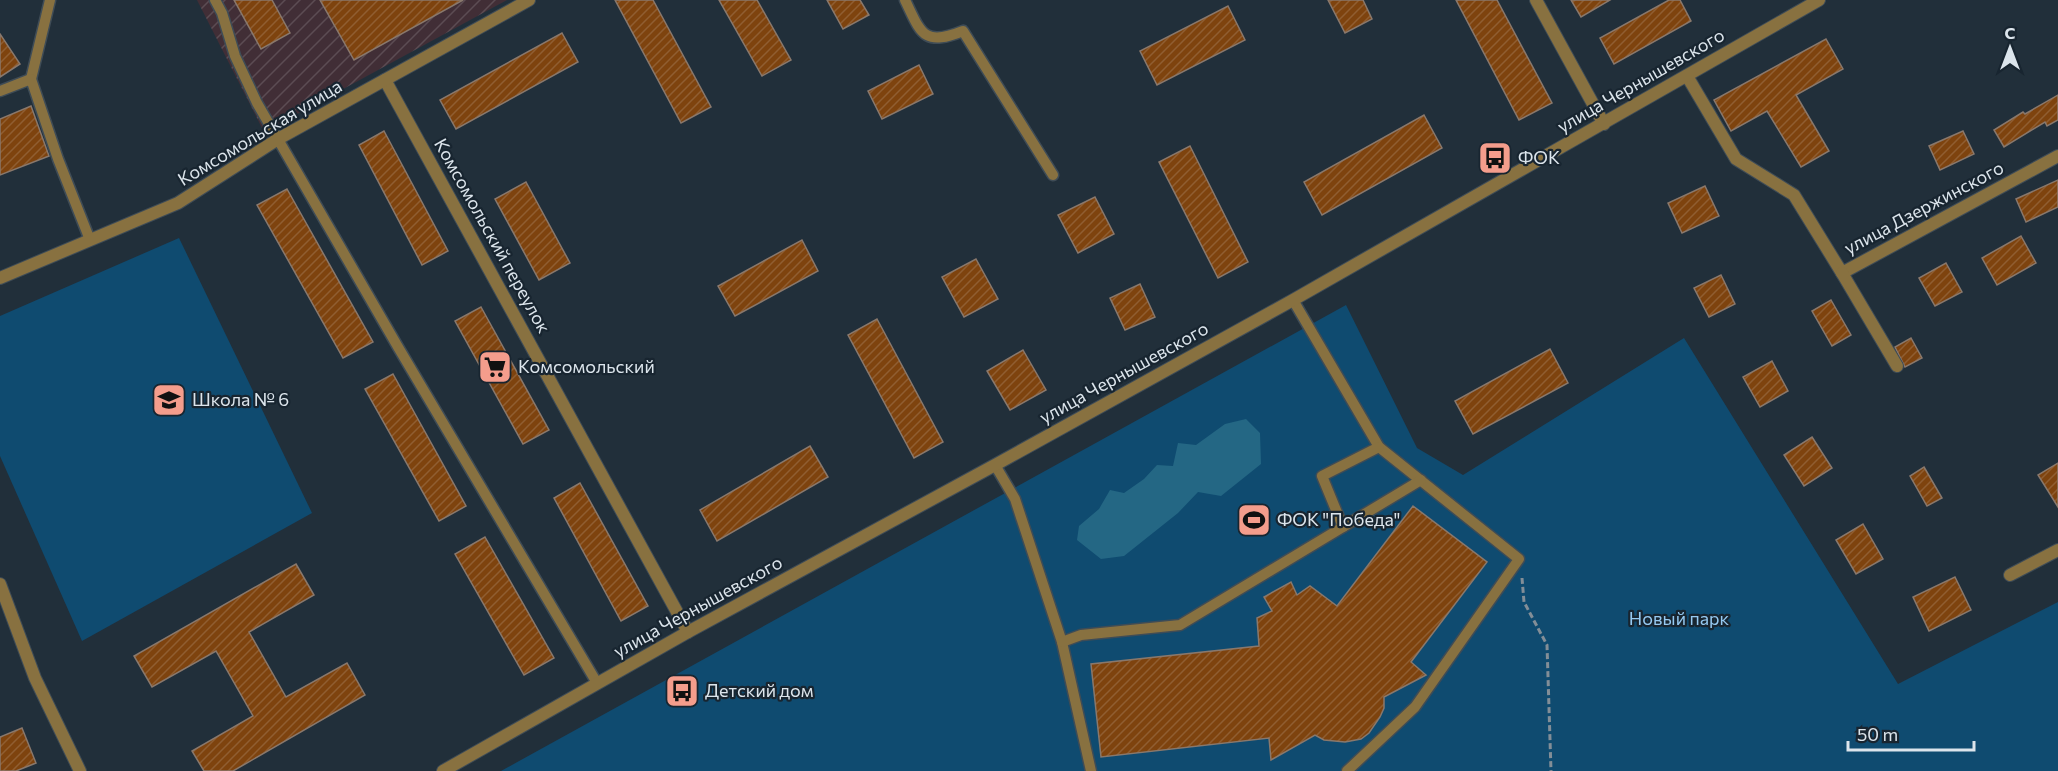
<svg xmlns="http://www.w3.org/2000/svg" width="2058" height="771" viewBox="0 0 2058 771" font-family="Commissioner,sans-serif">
<defs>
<pattern id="industrial-furrows" width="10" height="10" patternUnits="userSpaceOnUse" patternTransform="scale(1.5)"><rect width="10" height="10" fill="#412e36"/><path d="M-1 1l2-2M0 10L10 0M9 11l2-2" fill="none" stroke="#5c4c53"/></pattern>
<pattern id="building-hatch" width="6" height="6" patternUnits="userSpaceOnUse" patternTransform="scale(1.5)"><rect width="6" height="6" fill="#7e430e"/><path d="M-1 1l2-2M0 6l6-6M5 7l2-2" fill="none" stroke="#905e31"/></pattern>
</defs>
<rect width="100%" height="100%" fill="#212f3a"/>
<path fill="url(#industrial-furrows)" d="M197 0H507L264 132Z"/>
<g fill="#0f4b70">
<path d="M179 238 312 513 82 641 0 456V316Z"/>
<path d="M1346 305 1417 448 1463 475 1684 338 1898 684 2058 602V771H501Z"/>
</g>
<path fill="#246784" d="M1246 419 1260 433 1261 464 1221 496 1198 492 1178 513 1124 556 1101 559 1077 540 1079 526 1099 509 1110 490 1124 493 1144 479 1157 465 1173 466 1178 443 1196 445 1225 424Z"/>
<g fill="url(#building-hatch)" stroke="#89786c" stroke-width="1.5">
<path d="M234 0H272L290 33 261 49Z"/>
<path d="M320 0H463L354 60Z"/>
<path d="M615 0H653L711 107 681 123Z"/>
<path d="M719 0H757L791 60 762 76Z"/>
<path d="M827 0H860L869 15 843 29Z"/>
<path d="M1328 0H1363L1372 19 1345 33Z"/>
<path d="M1456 0H1497L1552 103 1519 120Z"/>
<path d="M1571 0H1610L1581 17Z"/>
<path d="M1669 0H1680L1691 21 1614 64 1600 38Z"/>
<path d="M1228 6 1245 40 1157 85 1140 51Z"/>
<path d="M562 33 578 62 456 129 440 100Z"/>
<path d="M0 34 20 64 0 77Z"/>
<path d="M1826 39 1843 69 1796 95 1829 151 1801 167 1767 111 1731 131 1714 100Z"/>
<path d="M919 65 933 94 882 119 868 91Z"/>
<path d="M2058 95V120L2047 126 2045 122 2004 147 1994 130 2023 112 2025 114Z"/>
<path d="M31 106 49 156 0 175V119Z"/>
<path d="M1424 115 1442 148 1322 215 1304 182Z"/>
<path d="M384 131 448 251 422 265 359 145Z"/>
<path d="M1963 131 1974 154 1940 170 1929 146Z"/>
<path d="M1190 146 1248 262 1218 278 1159 162Z"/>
<path d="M2058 180V207L2026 222 2016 199Z"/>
<path d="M526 182 570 263 539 280 495 199Z"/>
<path d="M1705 186 1719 216 1682 233 1668 203Z"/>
<path d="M287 189 373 342 343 358 257 205Z"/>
<path d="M1095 197 1114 234 1078 253 1058 215Z"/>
<path d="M2021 236 2036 263 1997 285 1982 258Z"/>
<path d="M802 240 818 271 735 316 718 286Z"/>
<path d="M976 259 998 299 964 317 942 277Z"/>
<path d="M1946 263 1962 292 1935 306 1919 278Z"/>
<path d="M1721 275 1735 304 1709 317 1694 288Z"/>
<path d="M1140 284 1155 317 1125 330 1110 298Z"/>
<path d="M1831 300 1851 335 1832 346 1812 311Z"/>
<path d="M481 307 549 430 523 444 455 321Z"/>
<path d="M877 319 943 442 914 458 848 335Z"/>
<path d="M1911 338 1922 358 1905 367 1895 347Z"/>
<path d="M1550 349 1568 383 1473 434 1455 401Z"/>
<path d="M1023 350 1046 390 1010 410 987 371Z"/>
<path d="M1772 361 1788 391 1760 407 1743 377Z"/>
<path d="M393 374 466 506 439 521 365 389Z"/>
<path d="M1812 437 1832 468 1804 486 1784 455Z"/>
<path d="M810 446 828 477 717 541 700 510Z"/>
<path d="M2058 463V507L2038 475Z"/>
<path d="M1924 467 1942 498 1927 506 1910 476Z"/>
<path d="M580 483 648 606 621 621 554 498Z"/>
<path d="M1413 506 1487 562 1411 662 1426 675 1384 697V708L1380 717 1369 733 1361 739 1345 742 1324 740 1315 735 1271 760 1269 738 1101 757 1091 664 1259 646 1257 618 1272 611 1264 597 1291 582 1297 595 1310 586 1337 606Z"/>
<path d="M1863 524 1883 559 1856 574 1836 540Z"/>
<path d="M485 537 554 658 524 675 455 554Z"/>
<path d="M296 564 314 595 249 632 286 697 347 663 365 695 233 771H204L192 751 253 716 216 651 152 687 134 656Z"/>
<path d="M1955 577 1971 610 1929 631 1913 597Z"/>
<path d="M22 728 36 763 16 771H0V737Z"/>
</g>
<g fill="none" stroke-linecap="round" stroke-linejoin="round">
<defs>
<g id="service">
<path d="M215 0 222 13 235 56 257 103 398 347 597 683"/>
<path d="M905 0C921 33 923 47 963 31L1053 175"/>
<path d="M31 79 50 0"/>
<path d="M0 91 31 79 58 159 90 240"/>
<path d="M1293 300 1379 447 1519 559 1415 707 1347 771"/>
<path d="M995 465 1015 499 1062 642 1091 771"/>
<path d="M1343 527 1322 476 1379 447"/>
<path d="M1062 642 1081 635 1180 625 1421 480"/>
</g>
<g id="minor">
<path d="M1536 0 1604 124"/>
<path d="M1687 76 1736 159 1794 195 1842 273 2058 156"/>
<path d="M385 80 688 632"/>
<path d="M1842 273 1897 366"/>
<path d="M0 278 178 203 278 139 529 0"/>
<path d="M2010 575 2058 550"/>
<path d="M0 584 35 678 80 771"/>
<path d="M443 771 688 632 995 465 1293 300 1819 0"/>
</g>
</defs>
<use href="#service" stroke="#3f4c56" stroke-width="13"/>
<use href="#minor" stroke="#3f4c56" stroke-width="14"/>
<path stroke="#838e97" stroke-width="3" stroke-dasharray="6 3" stroke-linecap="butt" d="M1522 578 1524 602 1547 645 1551 771"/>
<use href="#service" stroke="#887140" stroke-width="10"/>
<use href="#minor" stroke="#887140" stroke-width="12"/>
</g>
<defs>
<symbol id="bus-square" viewBox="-11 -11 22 22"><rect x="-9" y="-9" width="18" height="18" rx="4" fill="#f49d8c" stroke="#182530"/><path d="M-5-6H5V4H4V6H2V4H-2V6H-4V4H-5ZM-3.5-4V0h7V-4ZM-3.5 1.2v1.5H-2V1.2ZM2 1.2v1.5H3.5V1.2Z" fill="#111"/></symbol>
<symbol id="supermarket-square" viewBox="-11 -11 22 22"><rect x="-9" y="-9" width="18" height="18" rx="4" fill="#f49d8c" stroke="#182530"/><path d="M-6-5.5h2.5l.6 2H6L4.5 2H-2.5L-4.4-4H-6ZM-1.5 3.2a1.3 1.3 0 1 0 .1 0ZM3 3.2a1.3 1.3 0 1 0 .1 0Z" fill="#111"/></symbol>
<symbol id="school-square" viewBox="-11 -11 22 22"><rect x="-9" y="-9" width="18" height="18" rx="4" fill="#f49d8c" stroke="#182530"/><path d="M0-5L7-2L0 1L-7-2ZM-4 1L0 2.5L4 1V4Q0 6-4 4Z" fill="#111"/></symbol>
<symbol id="stadium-square" viewBox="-11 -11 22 22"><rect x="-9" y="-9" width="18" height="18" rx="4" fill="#f49d8c" stroke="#182530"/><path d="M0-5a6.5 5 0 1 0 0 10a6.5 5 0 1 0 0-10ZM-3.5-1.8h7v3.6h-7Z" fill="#111"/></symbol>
</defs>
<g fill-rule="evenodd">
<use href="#bus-square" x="1476" y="139" width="38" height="38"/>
<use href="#supermarket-square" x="476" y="348" width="38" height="38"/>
<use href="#school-square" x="150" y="381" width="38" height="38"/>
<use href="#stadium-square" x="1235" y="501" width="38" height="38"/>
<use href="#bus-square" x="663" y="672" width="38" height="38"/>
</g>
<g text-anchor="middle" stroke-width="4.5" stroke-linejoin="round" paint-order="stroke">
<g font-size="18" fill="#dce5ec" stroke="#182530">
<text transform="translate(1641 81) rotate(-30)" y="6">улица Чернышевского</text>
<text transform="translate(260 133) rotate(-31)" y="6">Комсомольская улица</text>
<text transform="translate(1924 208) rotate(-28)" y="6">улица Дзержинского</text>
<text transform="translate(492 236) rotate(61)" y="6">Комсомольский переулок</text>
<text transform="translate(1124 373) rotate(-29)" y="6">улица Чернышевского</text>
<text transform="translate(698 607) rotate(-29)" y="6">улица Чернышевского</text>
</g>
<g font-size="18" fill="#dce5ec" stroke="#182530" text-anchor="start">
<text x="1518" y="164">ФОК</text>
<text x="518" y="373">Комсомольский</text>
<text x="192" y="406">Школа № 6</text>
<text x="1277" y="526">ФОК "Победа"</text>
<text x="705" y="697">Детский дом</text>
</g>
<g font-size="18" fill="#95c9f1" stroke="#182530">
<text x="1679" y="625">Новый парк</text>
</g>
</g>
<g transform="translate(2010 48)" stroke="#182530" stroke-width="4.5" paint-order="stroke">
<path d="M0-4.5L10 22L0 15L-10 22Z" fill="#dce5ec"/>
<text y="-9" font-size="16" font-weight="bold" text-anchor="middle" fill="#dce5ec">С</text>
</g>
<path d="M1848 741v9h126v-9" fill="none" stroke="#dce5ec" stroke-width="3"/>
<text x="1857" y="741" font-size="18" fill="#dce5ec" stroke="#182530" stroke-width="4.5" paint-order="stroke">50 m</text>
</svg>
